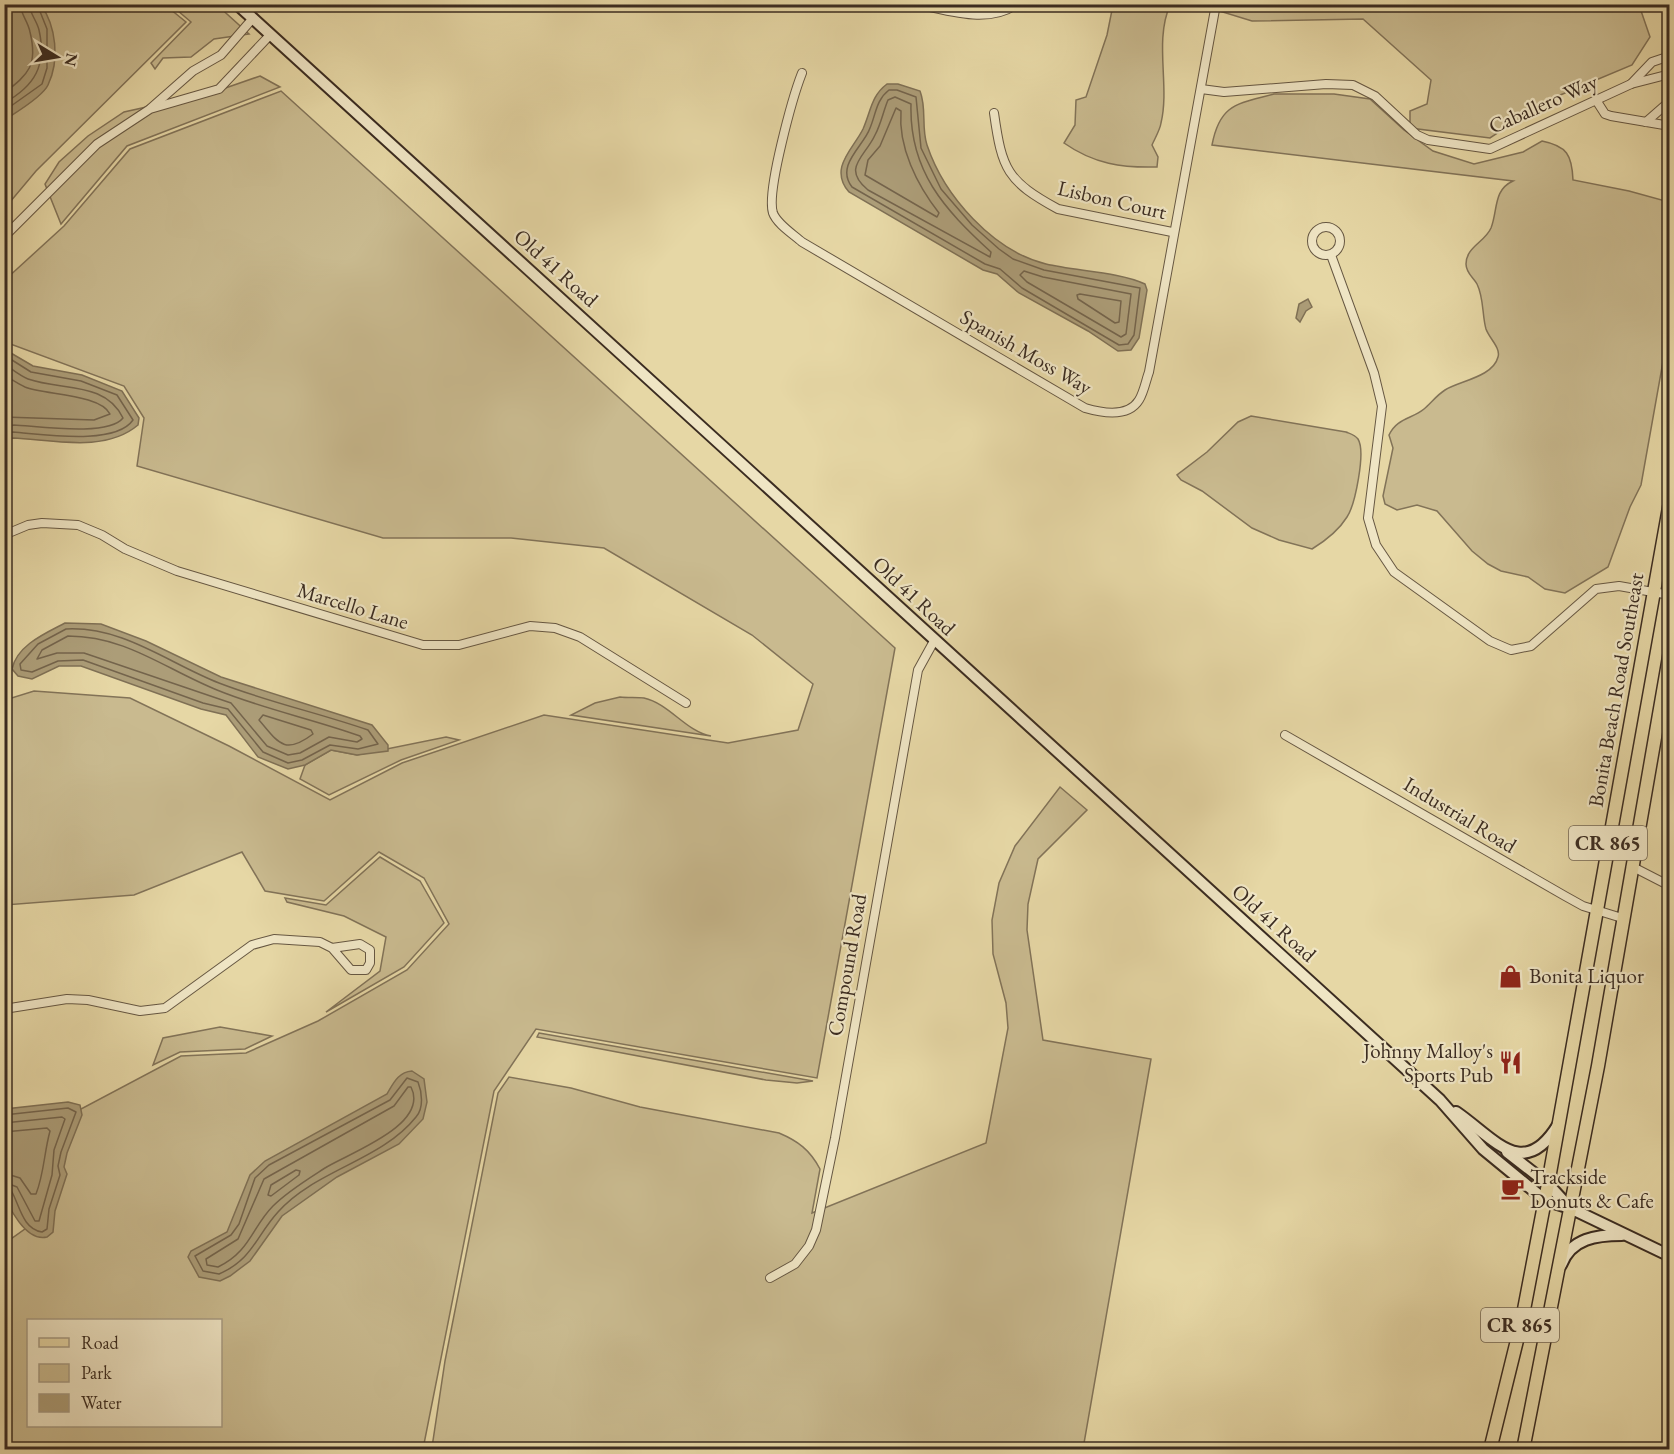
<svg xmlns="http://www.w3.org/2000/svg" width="1674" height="1454" viewBox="0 0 1674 1454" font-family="'EB Garamond',serif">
<rect width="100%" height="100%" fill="#e6d7a5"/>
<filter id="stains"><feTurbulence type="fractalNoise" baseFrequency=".00333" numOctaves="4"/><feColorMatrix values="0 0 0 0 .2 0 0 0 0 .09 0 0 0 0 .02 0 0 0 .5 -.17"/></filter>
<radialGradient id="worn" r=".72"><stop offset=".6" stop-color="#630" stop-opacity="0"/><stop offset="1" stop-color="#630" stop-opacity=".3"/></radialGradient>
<g fill="#c9ba8f" stroke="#827358" stroke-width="1.5" fill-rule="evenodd">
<path d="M1216 4 1639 5 1650 37 1632 65 1546 101 1490 138 1410 128V111L1427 104 1431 80 1363 19 1252 21 1216 10Z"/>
<path d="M5 5H165L186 22 36 171 5 208Z"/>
<path d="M171 5H217L249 34 214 39 191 57 163 58 155 69 151 63 191 22Z"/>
<path d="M1113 5H1170C1154 42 1170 85 1161 123 1160 130 1155 138 1152 145L1158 157 1157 167C1122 168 1094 164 1064 143L1075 125 1076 100 1086 97 1107 35Z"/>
<path d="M260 76 280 87 127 146 61 224 45 184 59 162 88 136 124 112 214 92Z"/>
<path d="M281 91 895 648 817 1078 536 1029 494 1091 423 1449H5L4 1244 29 1226 47 1127 181 1056 246 1053 318 1021 407 970 449 924 424 878 379 852 324 901 265 891 242 852 134 895 5 905V700L34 691 130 698 229 746 330 800 402 763 544 715 728 743 798 730 813 684 752 635 604 548 511 538H383L137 466 144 418 124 386 5 342 6 279 64 226 130 149ZM28 1320H220V1426H28Z"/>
<path d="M1274 94H1334L1370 99 1404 130 1433 151 1474 164 1523 152 1542 141C1567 146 1572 155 1573 180L1629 191 1669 202V328L1641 485 1630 507 1608 567 1565 593 1545 589 1528 577 1501 571 1488 564 1472 551 1437 511 1417 505 1397 510 1385 504 1383 496 1393 448 1389 435C1397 418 1412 419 1424 409 1431 403 1437 395 1445 390 1459 381 1493 377 1498 357 1501 348 1489 338 1486 329 1482 315 1484 298 1477 284 1473 277 1466 273 1466 264 1466 247 1485 242 1491 228 1498 210 1493 190 1513 181L1212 145C1220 103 1238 104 1274 94Z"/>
<path d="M1251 416 1346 432C1351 434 1355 435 1358 439 1366 452 1355 505 1347 517 1339 530 1325 541 1312 549L1279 540 1252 528 1202 491 1181 480 1177 475 1207 452 1238 422Z"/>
<path d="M620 697C628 698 637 697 644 698 670 704 685 731 711 736L571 715 595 703Z"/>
<path d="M446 737 459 740 401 760 329 795 300 779 305 765 331 750 357 755Z"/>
<path d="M1060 787 1087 810 1038 859 1028 904 1027 930 1043 1040 1151 1059 1083 1449 428 1450 432 1447 445 1361 498 1093 509 1077 571 1088 640 1107 779 1133C798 1141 810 1150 820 1169L812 1213 986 1143 1008 1028 1006 1003 993 954 992 920 999 883 1015 846Z"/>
<path d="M380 857 420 881 444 923 404 967 326 1012 380 971 386 937 344 916 287 902 285 898 326 905Z"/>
<path d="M220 1027 272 1036 245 1049 180 1052 153 1065 163 1038Z"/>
<path d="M539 1033 813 1081 797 1083 766 1080 537 1037Z"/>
</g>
<g fill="#ac9d78" stroke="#7f7055" stroke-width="1.5">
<path d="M5 4 41 5C56 26 60 60 48 85 43 96 20 110 9 117H4Z"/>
<path d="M887 84H898L920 91C927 109 921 127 927 145 944 196 993 251 1046 264 1075 271 1120 272 1145 284L1147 290 1139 338 1131 350 1118 351 1088 331 1019 293 997 274 983 270 849 192C828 168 854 148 863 129 871 111 871 96 887 84Z"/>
<path d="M1308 299 1312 307 1306 311 1300 322 1296 318 1299 304Z"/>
<path d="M4 349 33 366 82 375 122 391 139 418 138 425C105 453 53 440 13 438L5 441Z"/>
<path d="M65 623 101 624 146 641 221 677 372 725 388 745V751L357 755 331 750 305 765 288 769 258 757 226 715 201 709 81 666H59L32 679 18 676 12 669C17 645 46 633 65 623Z"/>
<path d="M412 1071 424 1079 427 1102 423 1119 399 1144 337 1177 282 1216 250 1261 230 1276 220 1281 199 1277 188 1257 191 1251 227 1232 250 1175 265 1161 387 1094C393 1084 398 1072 412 1071Z"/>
<path d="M68 1102 80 1105 82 1115 67 1153 64 1167 67 1174 55 1211 53 1232 47 1237C26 1242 7 1207 4 1189 1 1164 4 1135 5 1109Z"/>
</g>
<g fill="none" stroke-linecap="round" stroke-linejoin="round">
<g stroke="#74644c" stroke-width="1.5">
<path d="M889 90H897L916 97 921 148 941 189 972 225 999 249 1013 259 1044 270 1140 288 1134 335 1128 344 1119 345 1022 288 1000 269 985 264 852 187C835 165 864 146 870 128 876 114 876 100 889 90Z"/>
<path d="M4 93C29 74 38 65 30 32 28 21 21 15 20 4"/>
<path d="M895 97 911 104C909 171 944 209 991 252L990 257 868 190C841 168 865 157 875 135 881 124 883 112 888 100Z"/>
<path d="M4 103C35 86 47 65 39 30 37 21 30 14 29 4"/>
<path d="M896 108 901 111C898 147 917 185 939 213L937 217 865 175 868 160 880 146Z"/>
<path d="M4 111 42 84 47 68V29L37 4"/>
<path d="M1024 271 1043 277 1131 294 1126 334 1121 337 1027 282 1020 275Z"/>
<path d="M1080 294 1121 301 1119 322 1115 323 1078 299 1077 295Z"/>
<path d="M4 355 31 372 81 381 117 395 133 420C115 446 42 434 13 432L4 435"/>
<path d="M4 364C12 369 20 376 28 379 62 391 105 381 123 418 108 437 37 426 14 425L4 427"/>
<path d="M4 375C11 379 18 384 25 387 45 395 100 394 110 414L94 420 4 417"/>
<path d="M66 629C123 626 168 663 219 683 268 702 319 713 368 730L378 744 358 749 330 745 302 760 288 763 263 752 228 709 203 703 83 660 58 661 32 672 21 670 20 664 38 644Z"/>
<path d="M68 636C126 636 165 669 217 690 263 709 313 719 360 736L362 739 357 742 329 737 300 753 288 755 267 746 231 703 84 653H57L37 659 42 650Z"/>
<path d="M263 715 311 730 313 734C284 756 278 742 259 720Z"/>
<path d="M407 1078 418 1082C422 1092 424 1108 416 1117 381 1161 315 1170 278 1212 256 1236 253 1259 219 1274L203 1271 195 1256 231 1235 239 1224 255 1178 269 1165 390 1100Z"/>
<path d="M408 1087H411C430 1125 349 1153 325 1168 308 1179 288 1191 273 1206 252 1227 250 1252 218 1267L207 1265 206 1259 238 1239 264 1179 394 1106Z"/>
<path d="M4 1115 68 1108 76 1112 61 1152 58 1166 60 1175 49 1209 47 1229 42 1232C23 1229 20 1207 12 1192L4 1189"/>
<path d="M4 1123 62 1117 65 1119 54 1150 52 1175 39 1221H35L17 1187 4 1182"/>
<path d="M4 1132 47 1128 50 1131C44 1153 44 1174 36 1194H31L20 1178 4 1173"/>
<path d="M296 1170 300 1171 299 1175 271 1196 268 1195 271 1185Z"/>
</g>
<defs>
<g id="street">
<path d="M915 4C948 10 987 25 1017 4"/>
<path d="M802 73C793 96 766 192 773 213 777 224 793 234 802 242L1085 408C1102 413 1128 418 1139 400 1144 392 1146 380 1149 372L1216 4"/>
<path d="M1631 84 1652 62 1670 56"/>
<path d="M1201 89 1224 92 1326 84 1353 85 1375 96 1417 135 1428 140 1490 149 1631 84 1670 74"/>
<path d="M1596 100 1605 114 1611 116 1670 126"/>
<path d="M151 108 193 71 221 55 253 18"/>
<path d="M994 113C1002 170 1007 181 1058 209L1172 232"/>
<path d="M1646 122 1670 101"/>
<circle cx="1326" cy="241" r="14"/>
<path d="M4 237 97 144 150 109 219 89 270 35"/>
<path d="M1331 255 1374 373 1382 406 1368 518 1376 545 1394 572 1490 641 1511 650 1531 646 1596 589 1619 586 1670 595"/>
<path d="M4 535 28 525 42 523 78 525 102 535 125 549 177 571 423 645H459L530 626 555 628 580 637 686 703"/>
<path d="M1285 735 1565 896 1583 906 1622 918"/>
<path d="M1631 866 1670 886"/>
<path d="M4 1009 67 999 88 1000 140 1011 165 1008 252 945 274 939 320 942 332 948 351 970H366L370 963V950L360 944 332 948"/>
<path d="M770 1278 795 1264 809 1246 816 1230 835 1138 918 670 934 641"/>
</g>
<g id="secondary">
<path d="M237 4 1440 1100 1483 1149 1545 1200 1570 1208 1670 1256"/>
<path d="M1456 1112C1494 1138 1523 1182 1558 1125"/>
<path d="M1507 1152 1548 1184 1569 1207"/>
<path d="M1561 1265C1571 1238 1597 1235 1622 1235"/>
</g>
<g id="primary">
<path d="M1490 1450 1522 1320 1548 1184 1670 502"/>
<path d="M1523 1450 1598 1066 1670 651"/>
</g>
</defs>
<use href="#street" stroke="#665742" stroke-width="10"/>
<use href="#secondary" stroke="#3b2c21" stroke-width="14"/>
<use href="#primary" stroke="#3b2c21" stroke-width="15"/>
<use href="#street" stroke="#efe5c4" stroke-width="8"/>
<use href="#secondary" stroke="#efe5c4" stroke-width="10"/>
<use href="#primary" stroke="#e6d7a5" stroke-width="12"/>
</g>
<defs>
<symbol id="shop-bare" viewBox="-9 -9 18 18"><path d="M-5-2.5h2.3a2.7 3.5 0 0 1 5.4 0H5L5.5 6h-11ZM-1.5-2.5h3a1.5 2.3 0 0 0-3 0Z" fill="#8f2418" stroke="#efe5c4" stroke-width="2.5" paint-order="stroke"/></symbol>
<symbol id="restaurant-bare" viewBox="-9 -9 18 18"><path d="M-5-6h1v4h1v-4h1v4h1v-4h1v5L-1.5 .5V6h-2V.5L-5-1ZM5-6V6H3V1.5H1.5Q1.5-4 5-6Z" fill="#8f2418" stroke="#efe5c4" stroke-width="2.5" paint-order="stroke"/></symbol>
<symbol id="cafe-bare" viewBox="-9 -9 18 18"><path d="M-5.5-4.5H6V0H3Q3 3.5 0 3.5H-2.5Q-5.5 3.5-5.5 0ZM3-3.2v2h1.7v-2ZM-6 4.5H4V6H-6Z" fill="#8f2418" stroke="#efe5c4" stroke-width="2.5" paint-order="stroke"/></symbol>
</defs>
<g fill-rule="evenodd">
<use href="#shop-bare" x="1494" y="960" width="33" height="33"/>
<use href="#restaurant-bare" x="1494" y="1046" width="33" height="33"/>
<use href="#cafe-bare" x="1496" y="1172" width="33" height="33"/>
</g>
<g text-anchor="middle" stroke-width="4.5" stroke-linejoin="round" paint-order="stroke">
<g fill="#efe5c4" stroke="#716452" stroke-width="1.5">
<rect x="1569" y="826" width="78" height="34" rx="4.5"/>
<rect x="1481" y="1308" width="78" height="34" rx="4.5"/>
</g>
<g font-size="20" font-weight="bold" fill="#3b2c21">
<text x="1608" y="850">CR 865</text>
<text x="1520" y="1332">CR 865</text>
</g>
<g font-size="21" fill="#3b2c21" stroke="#efe5c4">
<text transform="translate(1543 104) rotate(-24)" y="7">Caballero Way</text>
<text transform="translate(1112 200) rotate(13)" y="7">Lisbon Court</text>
<text transform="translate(556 268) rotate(42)" y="7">Old 41 Road</text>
<text transform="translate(1026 352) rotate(30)" y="7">Spanish Moss Way</text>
<text transform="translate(914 596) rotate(43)" y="7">Old 41 Road</text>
<text transform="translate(353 606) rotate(17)" y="7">Marcello Lane</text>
<text transform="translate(1616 690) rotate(-80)" y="7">Bonita Beach Road Southeast</text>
<text transform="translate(1460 815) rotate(31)" y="7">Industrial Road</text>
<text transform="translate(1274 923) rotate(42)" y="7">Old 41 Road</text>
<text transform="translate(847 965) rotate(-80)" y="7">Compound Road</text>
</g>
<g font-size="21" fill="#3b2c21" stroke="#efe5c4" text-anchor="start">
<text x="1529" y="983">Bonita Liquor</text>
<text x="1493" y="1058" text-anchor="end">Johnny Malloy's<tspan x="1493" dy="24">Sports Pub</tspan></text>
<text x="1530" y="1184">Trackside<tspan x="1530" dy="24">Donuts &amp; Cafe</tspan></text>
</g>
</g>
<rect width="1674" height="1454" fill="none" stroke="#e6d7a5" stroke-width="24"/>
<rect x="6" y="6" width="1662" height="1442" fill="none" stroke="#3b2c21" stroke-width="3"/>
<rect x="12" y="12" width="1650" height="1430" fill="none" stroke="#3b2c21" stroke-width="1.5"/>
<rect x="27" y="1319" width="195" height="108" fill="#efe5c4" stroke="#a79b83" stroke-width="1.5"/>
<rect x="39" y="1338" width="30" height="9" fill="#e6d7a5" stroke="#a79b83" stroke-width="1.5"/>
<text x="81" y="1349" font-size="18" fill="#3b2c21">Road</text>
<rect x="39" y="1364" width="30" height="18" fill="#c9ba8f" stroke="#a79b83" stroke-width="1.5"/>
<text x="81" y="1379" font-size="18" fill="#3b2c21">Park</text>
<rect x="39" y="1394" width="30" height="18" fill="#ac9d78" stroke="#a79b83" stroke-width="1.5"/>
<text x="81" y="1409" font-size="18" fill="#3b2c21">Water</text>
<g transform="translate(57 57) rotate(101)" stroke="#efe5c4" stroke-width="4.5" paint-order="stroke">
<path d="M0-4.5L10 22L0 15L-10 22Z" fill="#3b2c21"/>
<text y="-9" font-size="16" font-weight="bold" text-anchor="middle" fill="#3b2c21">N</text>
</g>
<rect width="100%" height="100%" filter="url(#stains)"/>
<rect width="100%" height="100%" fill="url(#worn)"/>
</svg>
